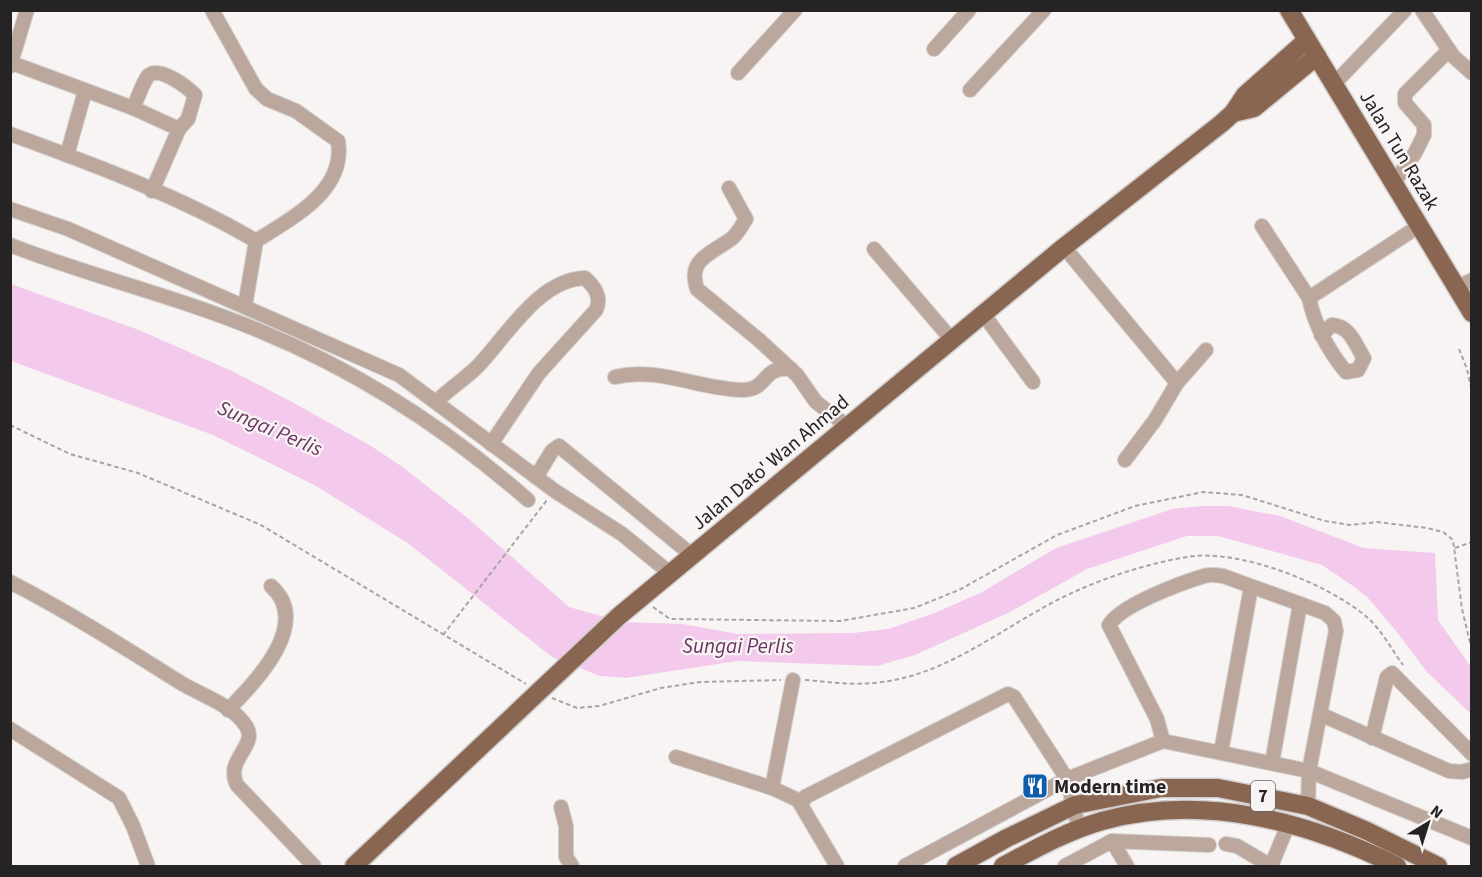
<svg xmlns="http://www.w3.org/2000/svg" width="1482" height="877" viewBox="0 0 1482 877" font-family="'Source Sans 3',sans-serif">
<rect width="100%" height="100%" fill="#f8f4f4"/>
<path fill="#f4caec" d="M11 284 139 330 232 371 294 403 371 446 404 468 470 520 569 607 623 622 683 624 737 634 853 633 888 629 935 613 982 592 1056 548 1172 509 1201 506H1228L1280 516 1364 548 1435 553 1438 620 1471 667V714L1427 672 1396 631 1367 597 1353 586 1322 565 1218 536H1187L1087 569 1010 612 915 655 877 666 737 661 626 678 600 676 552 657 409 544 316 486 213 435 11 361Z"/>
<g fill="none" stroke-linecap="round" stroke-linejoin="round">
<defs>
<g id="minor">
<path d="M212 10 256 89 267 99 296 111 338 141C346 191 293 217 256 241L245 306"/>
<path d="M1422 10 1453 56 1472 73"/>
<path d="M934 49 969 10"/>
<path d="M12 63 133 108 179 129 152 191"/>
<path d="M10 66 27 10"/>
<path d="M738 73 795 10"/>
<path d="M1334 84 1405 10"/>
<path d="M970 90 1044 10"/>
<path d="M133 108C138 98 142 84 148 76 159 65 187 87 195 95L188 119 179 129"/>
<path d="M10 134C90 163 184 198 256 241"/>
<path d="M67 155 85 91"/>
<path d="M1393 184 1415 153 1424 135V125L1405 103V94L1449 50"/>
<path d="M729 188 746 219C741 226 738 234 731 239 711 254 687 259 697 289L759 340 797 375 816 402 847 426"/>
<path d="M10 209 68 229 399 375 555 491 622 534 671 574"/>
<path d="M1262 226 1309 298 1419 226"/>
<path d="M10 245C92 277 179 297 260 331 358 371 448 430 528 500"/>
<path d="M1064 247 1177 383 1155 420 1125 460"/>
<path d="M874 249 952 340"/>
<path d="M1457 287 1472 280"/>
<path d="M1309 298C1315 326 1327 349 1346 372L1358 370 1364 358C1355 344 1350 326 1332 325L1321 335"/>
<path d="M984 315 1033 382"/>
<path d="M615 377C658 366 701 390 744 390 769 389 761 366 791 369"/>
<path d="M1177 383 1206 350"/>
<path d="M436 402C449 389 465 379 478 366 506 337 539 279 585 278 595 287 602 297 596 310L539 373 491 444"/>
<path d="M536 477 552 451 559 446 693 556"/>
<path d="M10 582C69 612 125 648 181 683 201 695 234 706 246 726 259 746 224 759 237 785L314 866"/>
<path d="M228 710C255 682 313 624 271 586"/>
<path d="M1322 715 1449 771 1462 772 1472 769"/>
<path d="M10 729 119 798 133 826 148 866"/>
<path d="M1372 738 1387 677 1392 673 1472 754"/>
<path d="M1163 741 1157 719 1109 625C1121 605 1181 583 1204 576 1210 574 1217 575 1223 576L1325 613 1334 621 1336 631 1309 771 1308 806"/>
<path d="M1221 752 1251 587"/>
<path d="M676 757 772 788 798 800 837 866"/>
<path d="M1272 763 1300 604"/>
<path d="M772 788 793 680"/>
<path d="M802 804 805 797 1008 694 1014 697 1067 779 1079 830"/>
<path d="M561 807 566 826V857L572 866"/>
<path d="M1112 841 1127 866"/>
<path d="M1226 844 1237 846 1271 866"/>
<path d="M905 866 1067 779 1163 741 1309 771 1472 838"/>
<path d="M1065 866 1112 841 1209 845"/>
<path d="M1271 866 1288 825"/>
</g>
<g id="major">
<path d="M1289 10 1472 313"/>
<path d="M1233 113 1254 108 1317 56"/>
<path d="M354 866 619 616 1064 247 1222 123 1233 113 1245 95 1307 40"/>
<path d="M956 866 1007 838 1075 805 1161 788H1218L1308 806 1367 831 1438 866"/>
<path d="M1003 866C1035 849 1067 831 1102 821 1202 793 1307 821 1397 866"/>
</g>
</defs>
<use href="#minor" stroke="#d2cece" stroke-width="16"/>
<use href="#major" stroke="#d2cece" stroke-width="21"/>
<g stroke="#a7a4a4" stroke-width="2" stroke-dasharray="4.5 3" stroke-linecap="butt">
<path d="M1459 349 1467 369 1472 392"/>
<path d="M10 425 70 454 138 473 261 525 526 684"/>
<path d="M1455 548 1472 542"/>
<path d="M653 607 670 619 840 621 914 608 959 590 1057 535 1135 506 1203 492 1242 495 1325 521 1350 525 1377 522 1427 528 1443 532 1453 540 1462 609 1472 651"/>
<path d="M443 635 547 500"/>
<path d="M805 680C831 682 856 686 882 682 954 673 1011 620 1074 592 1109 576 1150 563 1187 557 1239 548 1329 584 1368 618 1382 631 1392 650 1403 665"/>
<path d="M552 698 577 708 599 706 661 688 700 682 781 680"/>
</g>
<use href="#minor" stroke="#bba79b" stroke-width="14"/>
<use href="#major" stroke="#896651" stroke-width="18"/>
</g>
<defs>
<symbol id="restaurant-square" viewBox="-11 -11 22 22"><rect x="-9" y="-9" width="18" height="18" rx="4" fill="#0f5cab" stroke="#f8f4f4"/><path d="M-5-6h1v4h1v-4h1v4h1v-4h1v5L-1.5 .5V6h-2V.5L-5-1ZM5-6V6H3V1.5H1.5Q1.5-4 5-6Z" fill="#fff"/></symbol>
</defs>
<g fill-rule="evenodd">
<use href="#restaurant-square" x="1020" y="771" width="30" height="30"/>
</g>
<g text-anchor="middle" stroke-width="4.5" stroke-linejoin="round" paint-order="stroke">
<rect fill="#f8f4f4" stroke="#646262" stroke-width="1.5" x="1251" y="781" width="24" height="30" rx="4.5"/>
<g font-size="18" font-weight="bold" fill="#252323">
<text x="1263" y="802">7</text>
</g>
<g font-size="20" fill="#252323" stroke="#f8f4f4">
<text transform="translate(1400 150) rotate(59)" y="7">Jalan Tun Razak</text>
<text transform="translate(770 462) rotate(-40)" y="7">Jalan Dato' Wan Ahmad</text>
</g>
<g font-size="20" font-weight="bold" fill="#252323" stroke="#f8f4f4" text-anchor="start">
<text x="1054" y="793">Modern time</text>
</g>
<g font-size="21" font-style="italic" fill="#683560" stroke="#f8f4f4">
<text transform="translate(270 428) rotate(23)" y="7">Sungai Perlis</text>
<text x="738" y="653">Sungai Perlis</text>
</g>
</g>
<rect width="1482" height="877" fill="none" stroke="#252323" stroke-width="24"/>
<g transform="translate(1428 823) rotate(38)" stroke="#f8f4f4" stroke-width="4.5" paint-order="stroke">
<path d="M0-4.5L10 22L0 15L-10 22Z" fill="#252323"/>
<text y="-9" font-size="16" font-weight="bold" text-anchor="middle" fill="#252323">N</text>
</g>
</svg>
